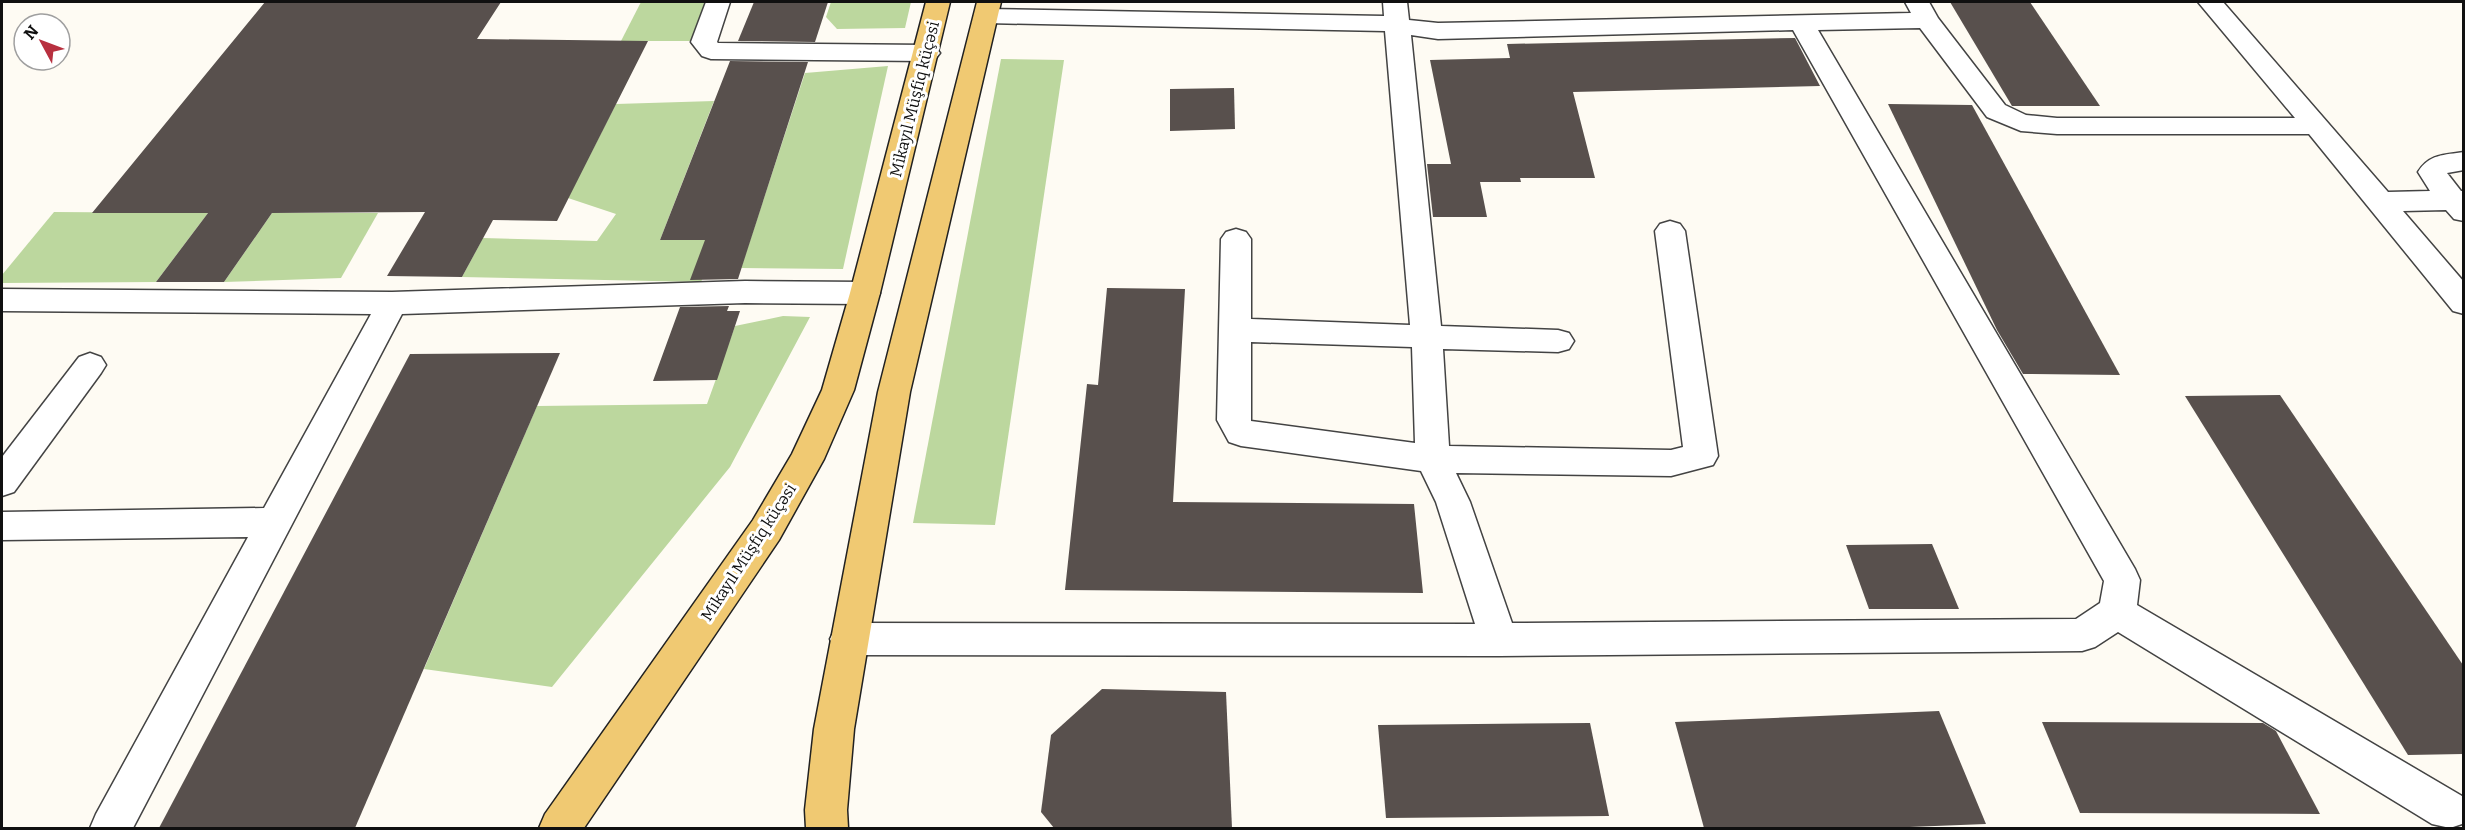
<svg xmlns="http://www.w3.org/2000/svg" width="2465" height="830" viewBox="0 0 2465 830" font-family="Bitter,serif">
<rect width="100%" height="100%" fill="#fefbf3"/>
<g fill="#bcd79e">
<path d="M641 2H710L693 41H621Z"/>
<path d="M831 2H911L905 28 837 29 826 17Z"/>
<path d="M1001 59 1064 60 995 525 913 523Z"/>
<path d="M888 66 843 269 741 268 805 73Z"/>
<path d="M714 101 660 240H719L701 282 462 277 483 238 597 241 616 214 568 198 616 104Z"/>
<path d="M54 212 208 213 156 282 2 283V275Z"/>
<path d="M272 213H378L341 278 224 282Z"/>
<path d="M783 316 810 317 730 467 552 687 424 669 537 406 707 404 735 326Z"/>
</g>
<g fill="#58504d">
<path d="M265 2H501L477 39 648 41 557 221 493 220 462 277 387 276 425 212 272 213 224 282H156L208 213H92Z"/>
<path d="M754 2H828L815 42 738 41Z"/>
<path d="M1950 2H2030L2100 106H2012Z"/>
<path d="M1795 38 1820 86 1573 92 1595 178H1520L1521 182H1480L1487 217H1433L1427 164H1451L1430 60 1510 58 1507 44Z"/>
<path d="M730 61 808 62 738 279 690 280 705 240H660Z"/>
<path d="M1234 88 1235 129 1170 131V89Z"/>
<path d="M1888 104 1972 105 2120 375 2023 374 1997 330Z"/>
<path d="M1107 288 1185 289 1173 502 1414 504 1423 593 1065 590 1087 384 1098 385Z"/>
<path d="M729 306 727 311H740L717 380 653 381 680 307Z"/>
<path d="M560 353 355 828H159L410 354Z"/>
<path d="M2280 395 2463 665V754L2408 755 2185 396Z"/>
<path d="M1932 544 1959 609H1869L1846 545Z"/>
<path d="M1102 689 1226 692 1232 828H1054L1041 812 1051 735Z"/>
<path d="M1939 711 1986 824 1884 828H1704L1675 722Z"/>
<path d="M2042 722 2263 723 2276 731 2320 814 2080 813Z"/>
<path d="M1590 723 1609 816 1386 818 1378 725Z"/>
</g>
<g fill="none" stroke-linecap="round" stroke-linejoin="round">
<defs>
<g id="minor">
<path d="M706 2H730L717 42 718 43 927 45 936 48 940 53 936 58 927 61 711 59 702 56 691 42Z"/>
<path d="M1383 2H1407L1409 20 1438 23 1911 13 1905 2H1929L1938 18 2005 105 2026 115 2057 118H2295L2198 2H2223L2388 192 2430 191 2418 172C2429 154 2444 155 2464 152V170L2447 173 2461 191H2464V221L2454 219 2446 210 2403 211 2464 282V314L2453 311 2309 134H2057L2021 131 1987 117 1920 28 1818 30 2135 569 2140 580 2137 605 2462 796 2464 801 2462 824 2450 828 2432 824 2118 632 2095 647 2082 651 1499 656 849 655 836 651 830 639 836 627 849 623 1475 624 1436 502 1421 471 1241 446 1229 442 1217 420 1221 239 1226 232 1236 229 1246 232 1251 239V319L1410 325 1385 31 986 23 977 21 974 16 977 11 986 9 1384 16ZM1793 30 2104 581 2100 603 2076 619 1512 623 1470 502 1456 473 1671 476 1713 465 1718 456 1685 231 1680 224 1670 221 1660 224 1655 231 1683 447 1671 450 1449 446 1443 349 1558 352 1569 349 1574 341 1569 333 1558 330 1441 326 1411 35 1438 39ZM1251 342 1412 347 1415 443 1251 421Z"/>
<path d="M745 281 865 282 876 285 880 293 876 301 865 304 745 303 402 314 133 828H90L96 814 248 537 2 540V512L264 508 371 314 2 311V289L392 292Z"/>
<path d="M90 353 101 357 106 365 101 373 14 492 2 496V457L79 357Z"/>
</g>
<g id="major">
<path d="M926 2H950L880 293 854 390 824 459 779 540 584 828H539L545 814 753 520 792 454 822 390 850 293Z"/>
<path d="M977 2H1001L910 392 854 729 847 810 848 828H806L805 810 814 729 878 392Z"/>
</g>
</defs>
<use href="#minor" stroke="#434343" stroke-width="3"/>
<use href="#major" stroke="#212121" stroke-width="3"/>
<use href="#minor" fill="#fff" fill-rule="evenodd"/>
<use href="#major" fill="#f0c972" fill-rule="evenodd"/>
</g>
<g text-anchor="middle" stroke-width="6" stroke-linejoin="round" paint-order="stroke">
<g font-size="16" fill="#101010" stroke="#fff">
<text transform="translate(914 99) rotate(-76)" y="6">Mikayıl Müşfiq küçəsi</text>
<text transform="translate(748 552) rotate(-57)" y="6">Mikayıl Müşfiq küçəsi</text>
</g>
</g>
<rect width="2465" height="830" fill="none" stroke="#101010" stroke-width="6"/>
<g transform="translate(42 42) rotate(311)"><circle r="28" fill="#ffffff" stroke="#9f9f9f" stroke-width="1.5"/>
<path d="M0-4.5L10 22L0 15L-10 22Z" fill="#b8303f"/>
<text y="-9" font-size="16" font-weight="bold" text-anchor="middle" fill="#101010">N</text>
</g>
</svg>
